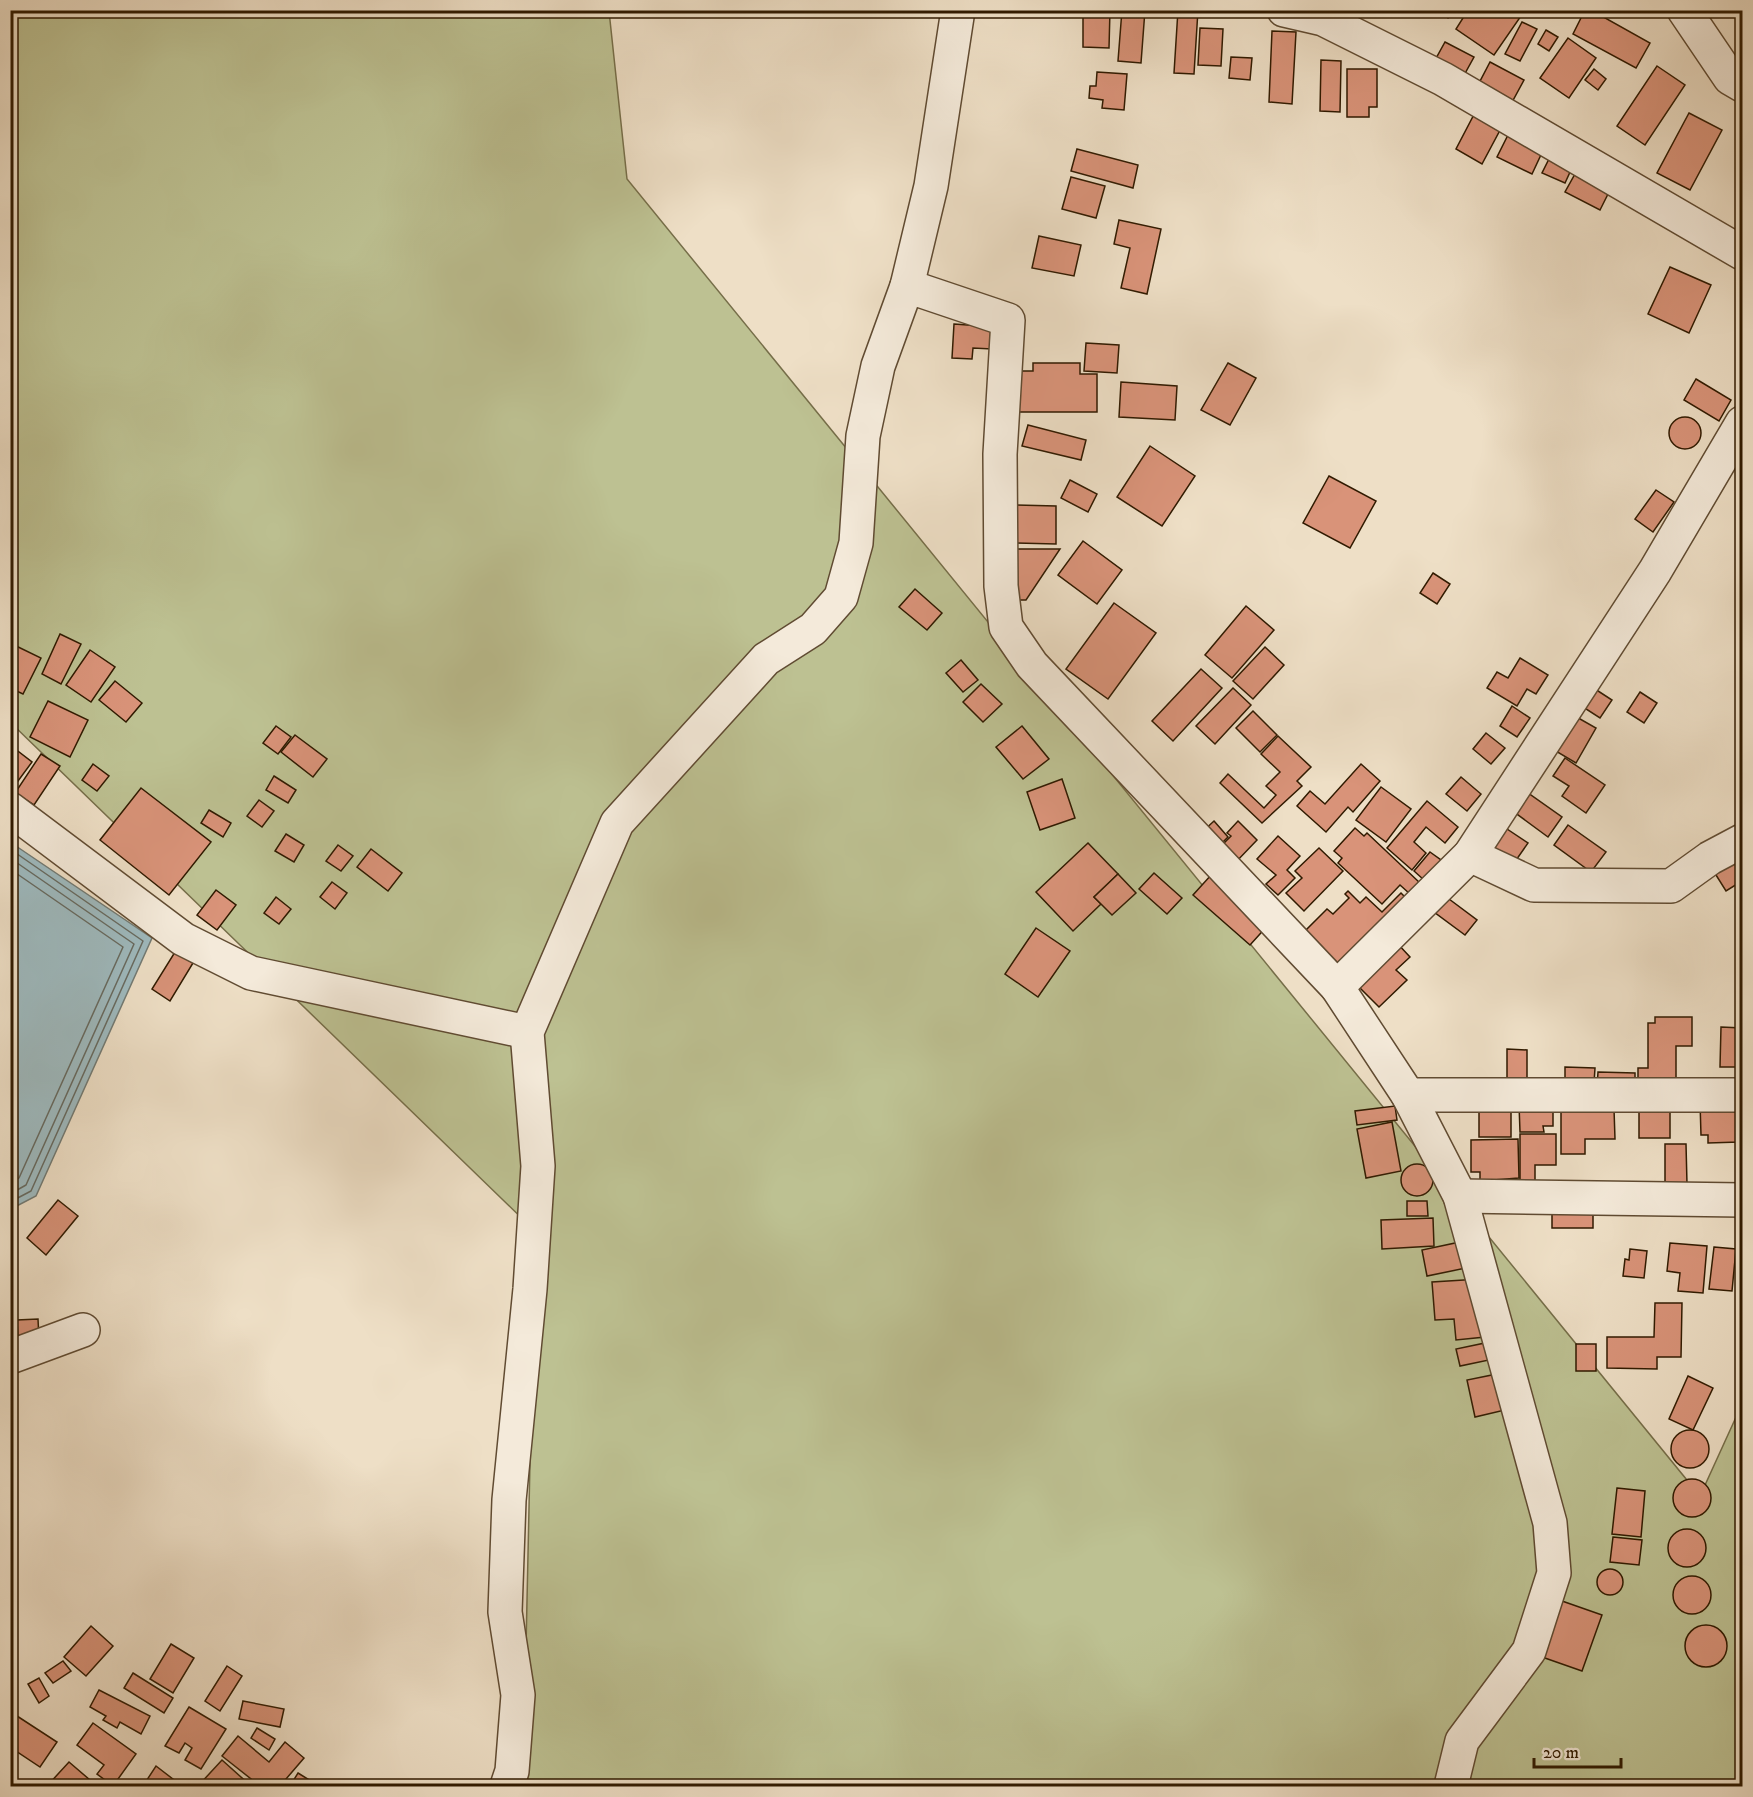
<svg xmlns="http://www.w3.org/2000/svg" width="1753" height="1797" viewBox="0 0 1753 1797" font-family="'IM FELL DW Pica',serif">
<rect width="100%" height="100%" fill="#eedfc6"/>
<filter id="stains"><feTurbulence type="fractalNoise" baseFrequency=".00333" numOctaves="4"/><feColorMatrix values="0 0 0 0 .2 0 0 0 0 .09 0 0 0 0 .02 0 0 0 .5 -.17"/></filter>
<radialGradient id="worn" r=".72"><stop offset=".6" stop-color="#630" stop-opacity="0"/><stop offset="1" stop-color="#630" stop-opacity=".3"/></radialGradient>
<path fill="#bdc192" stroke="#766e49" stroke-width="1.5" d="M10 11H609L627 179 1700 1496 1742 1404V1786H523L535 1231 11 723Z"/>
<path fill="#9ebabf" stroke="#727a73" stroke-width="1.5" d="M10 842 152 938 36 1196 11 1209Z"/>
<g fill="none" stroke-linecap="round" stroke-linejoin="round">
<g stroke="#676a60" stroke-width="1.5">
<path d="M10 849 143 941 31 1191 10 1202"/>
<path d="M10 858 134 944 26 1185 10 1194"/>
<path d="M10 869 123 947 19 1178 10 1184"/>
</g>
</g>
<g fill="#d99379" stroke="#301a00" stroke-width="1.5">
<path d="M1083 10H1110L1109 48 1083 47Z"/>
<path d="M1122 10H1145L1141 63 1118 61Z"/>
<path d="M1178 10H1198L1194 74 1174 73Z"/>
<path d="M1438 10H1453L1448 18Z"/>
<path d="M1468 10H1513L1521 16 1494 55 1456 29Z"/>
<path d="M1585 10H1591L1650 43 1636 68 1573 34Z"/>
<path d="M1522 22 1537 29 1520 61 1505 54Z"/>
<path d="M1200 28 1223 29 1221 66 1198 65Z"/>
<path d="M1546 30 1558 37 1549 51 1538 44Z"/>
<path d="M1272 31 1296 32 1292 104 1269 102Z"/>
<path d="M1568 38 1596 58 1569 98 1540 78Z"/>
<path d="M1445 42 1474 57 1463 77 1434 62Z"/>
<path d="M1231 57 1252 58 1250 80 1229 78Z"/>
<path d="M1321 60 1341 61 1340 112 1320 111Z"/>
<path d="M1490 62 1524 80 1511 104 1477 87Z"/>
<path d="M1657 66 1685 85 1645 145 1617 126Z"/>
<path d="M1347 69H1377V107H1369V117H1347Z"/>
<path d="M1594 69 1606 79 1598 90 1585 80Z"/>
<path d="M1097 72 1127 74 1124 110 1102 108 1103 100 1089 98 1090 86H1096Z"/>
<path d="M1480 103 1507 117 1482 164 1456 149Z"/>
<path d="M1689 113 1722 130 1690 190 1657 173Z"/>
<path d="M1512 127 1546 144 1532 174 1497 157Z"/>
<path d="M1077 149 1138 165 1133 188 1071 171Z"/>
<path d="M1554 149 1576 159 1565 183 1542 173Z"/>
<path d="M1580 165 1614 182 1600 210 1565 192Z"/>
<path d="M1071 177 1105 186 1096 218 1062 209Z"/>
<path d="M1119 220 1161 229 1147 294 1121 288 1130 248 1114 244Z"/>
<path d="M1039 236 1081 245 1074 276 1032 268Z"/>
<path d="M1670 267 1711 285 1689 333 1648 314Z"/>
<path d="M954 324 994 327 992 349 973 348 972 359 952 358Z"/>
<path d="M1086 343 1119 345 1117 373 1084 371Z"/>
<path d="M1033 363H1080V374H1097V412H1018V371H1033Z"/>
<path d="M1228 363 1256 378 1230 425 1201 410Z"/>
<path d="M1696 379 1731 400 1719 421 1684 400Z"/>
<path d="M1121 382 1177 386 1175 420 1119 417Z"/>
<circle cx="1685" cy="433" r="16"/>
<path d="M1028 425 1086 440 1081 460 1022 446Z"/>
<path d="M1150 446 1195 476 1162 526 1117 497Z"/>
<path d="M1329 476 1376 501 1350 548 1303 523Z"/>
<path d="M1070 480 1097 494 1088 512 1061 498Z"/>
<path d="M1656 490 1674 502 1653 532 1635 519Z"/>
<path d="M1015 505 1056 506V544L1015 543Z"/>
<path d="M1083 541 1122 570 1097 604 1058 575Z"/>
<path d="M1010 549H1060L1026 600H1010Z"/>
<path d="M1433 573 1450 584 1437 604 1420 593Z"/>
<path d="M915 589 942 613 927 630 899 607Z"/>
<path d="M1114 603 1156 633 1108 699 1066 669Z"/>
<path d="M1246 606 1274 630 1232 678 1205 655Z"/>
<path d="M60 634 81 644 61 684 42 674Z"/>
<path d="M10 643 41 658 23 694 10 688Z"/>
<path d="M1265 647 1284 665 1253 699 1233 681Z"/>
<path d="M90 650 115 667 91 702 66 685Z"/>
<path d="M1520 658 1548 675 1536 694 1527 689 1517 706 1487 688 1497 672 1508 678Z"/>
<path d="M961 660 978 680 963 692 946 673Z"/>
<path d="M1201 669 1222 688 1173 741 1152 721Z"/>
<path d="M115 681 142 703 126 722 99 700Z"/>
<path d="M981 684 1002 704 983 722 963 702Z"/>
<path d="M1233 688 1251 705 1215 744 1196 726Z"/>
<path d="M1595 689 1612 700 1600 718 1583 707Z"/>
<path d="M1640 692 1657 703 1644 723 1627 712Z"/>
<path d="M48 701 88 720 70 757 30 737Z"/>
<path d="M1512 706 1530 718 1517 737 1500 726Z"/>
<path d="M1253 711 1277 735 1260 752 1236 728Z"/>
<path d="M1573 715 1596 728 1576 763 1554 750Z"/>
<path d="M276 726 291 737 278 754 263 743Z"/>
<path d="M1022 726 1049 759 1023 779 996 747Z"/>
<path d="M1486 733 1505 748 1491 764 1473 749Z"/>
<path d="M295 735 327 759 313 777 281 752Z"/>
<path d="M1278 736 1311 767 1297 781 1302 786 1262 823 1220 783 1228 774 1264 808 1276 795 1266 786 1280 772 1261 754Z"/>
<path d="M10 745 32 762 18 781 10 776Z"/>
<path d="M41 754 60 766 34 805 15 793Z"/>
<path d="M1565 758 1605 785 1586 813 1562 796 1569 786 1553 776Z"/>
<path d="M93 764 109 776 97 791 82 780Z"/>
<path d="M1361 764 1380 781 1353 812 1348 807 1326 832 1297 806 1310 791 1325 804Z"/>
<path d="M274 776 296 790 288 803 266 790Z"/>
<path d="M1461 777 1481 794 1467 811 1446 794Z"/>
<path d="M1062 779 1075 818 1040 830 1027 792Z"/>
<path d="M1381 787 1411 809 1386 842 1356 820Z"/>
<path d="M141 788 211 842 169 895 100 840Z"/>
<path d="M1524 790 1562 817 1548 837 1510 809Z"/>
<path d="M259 800 274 811 262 827 247 816Z"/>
<path d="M1427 801 1458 827 1445 843 1426 827 1414 842 1426 853 1412 870 1387 848Z"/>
<path d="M209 810 231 823 223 837 201 823Z"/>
<path d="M1214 821 1228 837 1217 848 1199 835Z"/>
<path d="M1238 821 1257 840 1235 863 1220 847 1231 836 1227 833Z"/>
<path d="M1498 823 1528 843 1512 866 1482 846Z"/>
<path d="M1568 825 1606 852 1591 872 1554 845Z"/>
<path d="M1355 828 1364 836 1367 833 1420 883 1410 894 1400 885 1382 904 1338 863 1342 858 1334 851Z"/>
<path d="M286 834 304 845 294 862 275 851Z"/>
<path d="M1278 836 1300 856 1287 870 1295 878 1278 895 1266 884 1276 875 1257 859Z"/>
<path d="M1088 843 1118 874 1094 897 1101 904 1073 931 1036 892Z"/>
<path d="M338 845 353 856 341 871 326 861Z"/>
<path d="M1319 848 1343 871 1304 911 1286 893 1302 878 1295 871Z"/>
<path d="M371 849 402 873 388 891 357 867Z"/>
<path d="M1430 852 1441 860 1424 880 1414 871Z"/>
<path d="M1742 854V881L1726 891 1711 867Z"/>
<path d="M1154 873 1182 898 1167 914 1139 889Z"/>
<path d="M1118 874 1136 893 1112 915 1094 897Z"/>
<path d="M1212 874 1269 924 1250 945 1193 895Z"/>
<path d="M332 882 347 893 335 909 320 897Z"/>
<path d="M216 890 236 905 217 930 197 915Z"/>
<path d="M1348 891 1360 903 1366 897 1382 912 1401 893 1408 900 1340 969 1303 933 1327 909 1333 914 1349 898 1345 894Z"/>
<path d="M1445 896 1477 920 1465 935 1434 912Z"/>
<path d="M276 897 291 909 279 924 264 913Z"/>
<path d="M1036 928 1070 951 1038 997 1005 974Z"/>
<path d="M1396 942 1410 957 1396 970 1407 980 1379 1007 1355 983Z"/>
<path d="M175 952 193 963 170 1001 152 989Z"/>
<path d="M1655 1017H1692V1046H1676V1088L1638 1079V1068H1648V1023H1655Z"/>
<path d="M1721 1027 1742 1028V1067H1720Z"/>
<path d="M1507 1049 1527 1050V1078H1507Z"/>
<path d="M1565 1067 1595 1068 1594 1083H1565Z"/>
<path d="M1598 1072 1635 1073V1089L1597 1088Z"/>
<path d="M1738 1101 1739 1142 1708 1143V1135H1701L1700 1102Z"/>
<path d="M1553 1103V1126H1543L1544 1132H1520L1519 1104Z"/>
<rect x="1479" y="1104" width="32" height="33"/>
<path d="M1395 1106 1397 1120 1357 1125 1355 1111Z"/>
<path d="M1561 1109H1614L1615 1139H1585V1154H1561Z"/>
<rect x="1639" y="1111" width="31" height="27"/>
<path d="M1392 1122 1401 1171 1366 1178 1357 1129Z"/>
<path d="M1520 1134H1556V1165H1535V1186H1520Z"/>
<path d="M1518 1139 1519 1178 1480 1181V1172H1471V1140Z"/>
<path d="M1665 1144H1686L1687 1184H1665Z"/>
<circle cx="1417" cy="1180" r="16"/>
<path d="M58 1200 78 1216 46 1255 27 1238Z"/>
<path d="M1407 1201H1427L1428 1216H1407Z"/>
<rect x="1552" y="1208" width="41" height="20"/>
<path d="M1433 1218 1434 1246 1382 1249 1381 1220Z"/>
<path d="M1460 1242 1466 1268 1427 1276 1422 1250Z"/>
<path d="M1670 1243 1707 1246 1703 1293 1678 1291 1680 1273 1667 1271Z"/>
<path d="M1714 1247 1736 1249 1732 1291 1709 1289Z"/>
<path d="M1630 1249 1647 1251 1644 1278 1623 1276 1625 1259 1629 1260Z"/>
<path d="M1480 1279 1485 1337 1456 1340 1454 1319 1435 1320 1432 1282Z"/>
<path d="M1655 1303H1682L1681 1357H1657V1369L1607 1368V1337H1654Z"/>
<path d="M38 1319 39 1339 18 1340 17 1320Z"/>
<path d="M1485 1343 1489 1360 1460 1366 1456 1349Z"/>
<rect x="1576" y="1344" width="20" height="27"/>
<path d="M1497 1374 1505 1410 1475 1417 1467 1380Z"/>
<path d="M1688 1376 1713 1388 1693 1430 1669 1419Z"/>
<circle cx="1690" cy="1449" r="19"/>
<circle cx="1692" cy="1498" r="19"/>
<path d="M1617 1488 1645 1491 1641 1537 1612 1534Z"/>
<circle cx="1687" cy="1548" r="19"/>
<path d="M1613 1537 1642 1540 1639 1565 1610 1562Z"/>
<circle cx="1610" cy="1582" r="13"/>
<circle cx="1692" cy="1595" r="19"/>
<path d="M1562 1601 1602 1615 1582 1671 1542 1657Z"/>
<circle cx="1706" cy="1646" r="21"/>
<path d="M91 1626 113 1646 86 1676 64 1657Z"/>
<path d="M171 1644 194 1658 173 1693 150 1679Z"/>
<path d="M63 1661 71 1671 53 1683 45 1673Z"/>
<path d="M227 1666 242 1676 220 1711 205 1701Z"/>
<path d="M133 1673 173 1698 164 1713 124 1688Z"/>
<path d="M39 1678 49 1696 39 1703 28 1684Z"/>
<path d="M99 1690 150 1716 141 1734 120 1722 117 1728 103 1720 106 1716 90 1707Z"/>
<path d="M243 1701 284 1709 280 1727 239 1719Z"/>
<path d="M189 1707 226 1729 201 1769 185 1760 192 1748 185 1743 179 1753 165 1746Z"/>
<path d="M17 1716 57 1742 40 1767 10 1747V1726Z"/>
<path d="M93 1723 136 1754 113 1786 97 1774 104 1765 77 1745Z"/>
<path d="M257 1728 275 1739 269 1750 251 1738Z"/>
<path d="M238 1736 269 1762 285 1742 304 1758 280 1786H260L222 1756Z"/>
<path d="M222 1760 251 1786H198Z"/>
<path d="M69 1762 97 1786H47Z"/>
<path d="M156 1766 182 1786H143Z"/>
<path d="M298 1773 319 1786H290Z"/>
</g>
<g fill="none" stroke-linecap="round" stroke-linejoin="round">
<defs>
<g id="minor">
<path d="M1284 10 1323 19 1443 79 1742 253"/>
<path d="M1684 10 1730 78 1742 85"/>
<path d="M907 286 1008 320 1000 454 1001 586 1006 627 1032 665 1337 987 1470 855 1655 571 1742 423"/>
<path d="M10 809 183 939 251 973 527 1032"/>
<path d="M1470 855 1534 885 1671 886 1710 858 1742 841"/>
<path d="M1337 987 1408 1095 1460 1196 1550 1523 1554 1573 1529 1651 1462 1741 1451 1786"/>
<path d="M1408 1095H1742"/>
<path d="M1460 1196 1742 1200"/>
<path d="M10 1357 83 1330"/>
<path d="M507 1786 512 1771 518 1695 505 1612 509 1500 530 1289 538 1166 527 1032 617 823 766 659 813 629 841 597 856 543 863 436 878 366 907 286 931 186 958 10"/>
</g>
</defs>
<use href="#minor" stroke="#604b32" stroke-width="36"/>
<use href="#minor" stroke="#f4eada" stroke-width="33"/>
</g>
<rect width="1753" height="1797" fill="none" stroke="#eedfc6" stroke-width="36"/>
<rect x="12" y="12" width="1729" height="1773" fill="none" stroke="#301a00" stroke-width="3"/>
<rect x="18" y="18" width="1717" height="1761" fill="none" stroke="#301a00" stroke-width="1.5"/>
<path d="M1534 1758v9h87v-9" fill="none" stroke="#301a00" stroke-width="3"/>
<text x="1543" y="1758" font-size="18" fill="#301a00" stroke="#f4eada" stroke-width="4.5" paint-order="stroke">20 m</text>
<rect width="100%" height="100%" filter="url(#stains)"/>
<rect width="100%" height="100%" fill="url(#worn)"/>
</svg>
